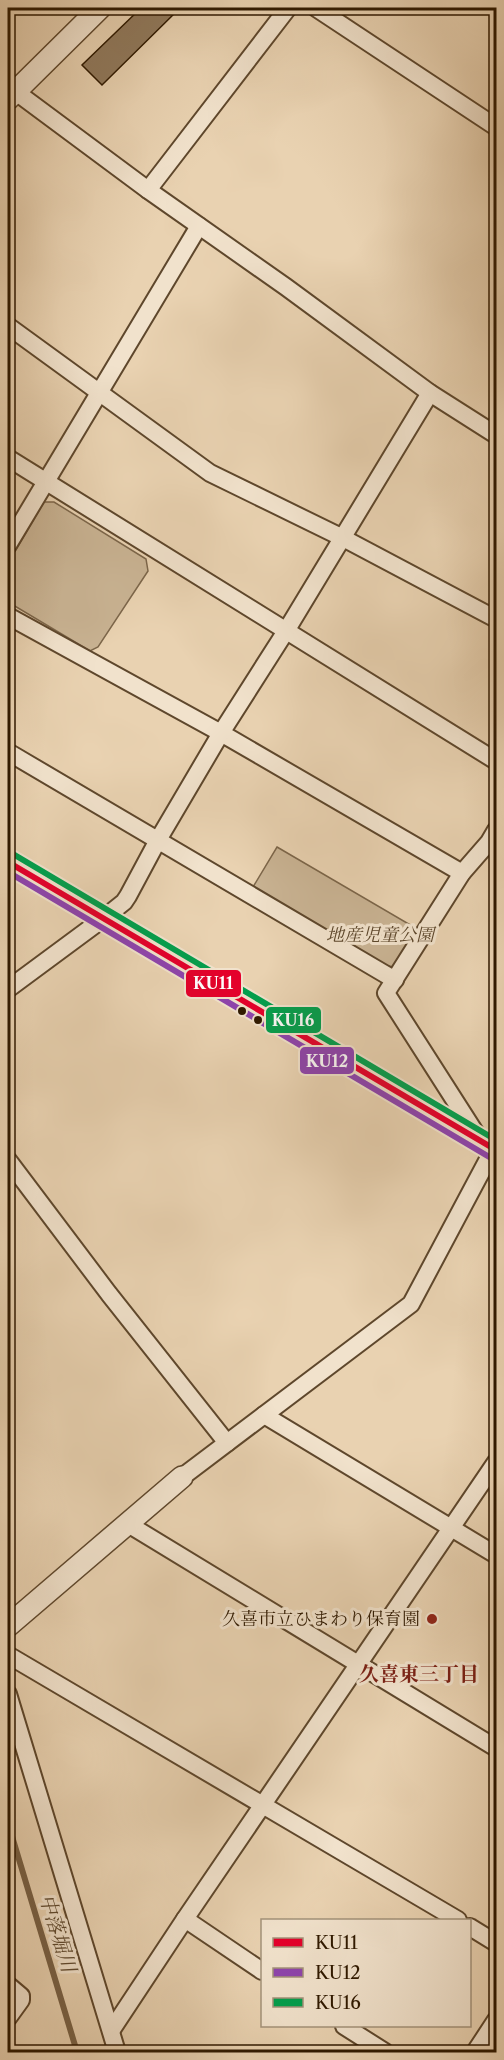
<svg xmlns="http://www.w3.org/2000/svg" width="504" height="2060" viewBox="0 0 504 2060" font-family="'Libre Caslon Text','Noto Serif JP',serif">
<rect width="100%" height="100%" fill="#e9d2b1"/>
<filter id="stains"><feTurbulence type="fractalNoise" baseFrequency=".00333" numOctaves="4"/><feColorMatrix values="0 0 0 0 .2 0 0 0 0 .09 0 0 0 0 .02 0 0 0 .5 -.17"/></filter>
<radialGradient id="worn" r=".72"><stop offset=".6" stop-color="#630" stop-opacity="0"/><stop offset="1" stop-color="#630" stop-opacity=".3"/></radialGradient>
<g fill="#c9b393" stroke="#7c664a" stroke-width="1.5">
<path d="M44 502H54L146 559 148 571 98 647 90 651 8 602V563Z"/>
<path d="M277 847 419 930 394 967 382 965 253 887Z"/>
</g>
<g fill="none" stroke-linecap="round" stroke-linejoin="round">
<path stroke="#796246" stroke-width="6" d="M8 1823 77 2052"/>
</g>
<path fill="#90795c" stroke="#2f1900" stroke-width="1.5" d="M141 8H180L102 85 82 65Z"/>
<g fill="none" stroke-linecap="round" stroke-linejoin="round">
<defs>
<g id="minor">
<path d="M316 8 496 127"/>
<path d="M8 86 148 190 286 287 430 393 496 435"/>
<path d="M148 190 288 8"/>
<path d="M8 326 210 473 343 538 496 619"/>
<path d="M8 458 496 761"/>
<path d="M8 545 199 226"/>
<path d="M8 616 221 733 462 873"/>
<path d="M8 752 395 980"/>
<path d="M8 989 104 918 124 902 128 896 158 840 221 733 286 631 430 393"/>
<path d="M480 1140 386 993 462 873 489 842 496 830"/>
<path d="M8 1160 109 1294 227 1443"/>
<path d="M264 1415 496 1555"/>
<path d="M182 1477 411 1304 494 1148"/>
<path d="M128 1524 496 1748"/>
<path d="M8 1655 458 1920"/>
<path d="M8 1694 117 2052"/>
<path d="M185 1919 262 1971"/>
<path d="M470 1927 496 1943"/>
<path d="M8 1985 21 1996V2000L8 2018"/>
<path d="M344 2026 385 2052"/>
<path d="M111 2031 185 1919 496 1462"/>
<path d="M475 2052 496 2020"/>
</g>
<g id="tertiary">
<path d="M8 99 100 8"/>
<path d="M8 862 496 1150"/>
<path d="M8 1626 182 1477"/>
</g>
</defs>
<use href="#minor" stroke="#5e472c" stroke-width="20"/>
<use href="#tertiary" stroke="#5e472c" stroke-width="24"/>
<use href="#minor" stroke="#f1e2cc" stroke-width="16"/>
<use href="#tertiary" stroke="#f1e2cc" stroke-width="21"/>
<defs>
<path id="bus-1" d="M8 862 496 1150"/>
<path id="bus-2" d="M8 872 491 1158"/>
<path id="bus-3" d="M13 854 496 1140"/>
</defs>
<use href="#bus-1" stroke="#f1e2cc" stroke-width="10"/>
<use href="#bus-2" stroke="#f1e2cc" stroke-width="10"/>
<use href="#bus-3" stroke="#f1e2cc" stroke-width="10"/>
<use href="#bus-1" stroke="#e4002b" stroke-width="6"/>
<use href="#bus-2" stroke="#8e44ad" stroke-width="6"/>
<use href="#bus-3" stroke="#029f4d" stroke-width="6"/>
</g>
<g fill="#2f1900" stroke="#f1e2cc" stroke-width="2">
<circle cx="242" cy="1011" r="5"/>
<circle cx="258" cy="1020" r="5"/>
</g>
<circle fill="#8f2418" stroke="#f1e2cc" stroke-width="2" cx="432" cy="1619" r="6"/>
<g text-anchor="middle" stroke-width="6" stroke-linejoin="round" paint-order="stroke">
<g font-size="18" font-style="italic" fill="#5d472c" stroke="#f1e2cc">
<text x="380" y="941">地産児童公園</text>
</g>
<g font-size="18" fill="#2f1900" stroke="#f1e2cc" text-anchor="end">
<text x="420" y="1625">久喜市立ひまわり保育園</text>
</g>
<g font-size="20" font-weight="bold" fill="#7a1f14" stroke="#f1e2cc">
<text x="419" y="1681">久喜東三丁目</text>
</g>
<g font-size="20" font-style="italic" fill="#604a2f" stroke="#f1e2cc">
<text transform="translate(58 1933) rotate(73)" y="7">中落堀川</text>
</g>
</g>
<g stroke="#f1e2cc" stroke-width="2">
<rect x="185" y="969" width="57" height="29" rx="6" fill="#e4002b"/>
<rect x="265" y="1006" width="57" height="28" rx="6" fill="#029f4d"/>
<rect x="299" y="1046" width="56" height="29" rx="6" fill="#8e44ad"/>
</g>
<g font-size="16" text-anchor="middle" font-weight="bold" fill="#fff">
<text x="213" y="989">KU11</text>
<text x="293" y="1026">KU16</text>
<text x="327" y="1067">KU12</text>
</g>
<rect width="504" height="2060" fill="none" stroke="#e9d2b1" stroke-width="30"/>
<rect x="9" y="9" width="486" height="2042" fill="none" stroke="#2f1900" stroke-width="3"/>
<rect x="15" y="15" width="474" height="2030" fill="none" stroke="#2f1900" stroke-width="1.5"/>
<rect x="261" y="1919" width="210" height="108" fill="#f1e2cc" stroke="#a3927a" stroke-width="1.5"/>
<rect x="273" y="1938" width="30" height="9" fill="#e4002b" stroke="#a3927a" stroke-width="1.5"/>
<text x="315" y="1949" font-size="18" fill="#2f1900">KU11</text>
<rect x="273" y="1968" width="30" height="9" fill="#8e44ad" stroke="#a3927a" stroke-width="1.5"/>
<text x="315" y="1979" font-size="18" fill="#2f1900">KU12</text>
<rect x="273" y="1998" width="30" height="9" fill="#029f4d" stroke="#a3927a" stroke-width="1.5"/>
<text x="315" y="2009" font-size="18" fill="#2f1900">KU16</text>
<rect width="100%" height="100%" filter="url(#stains)"/>
<rect width="100%" height="100%" fill="url(#worn)"/>
</svg>
